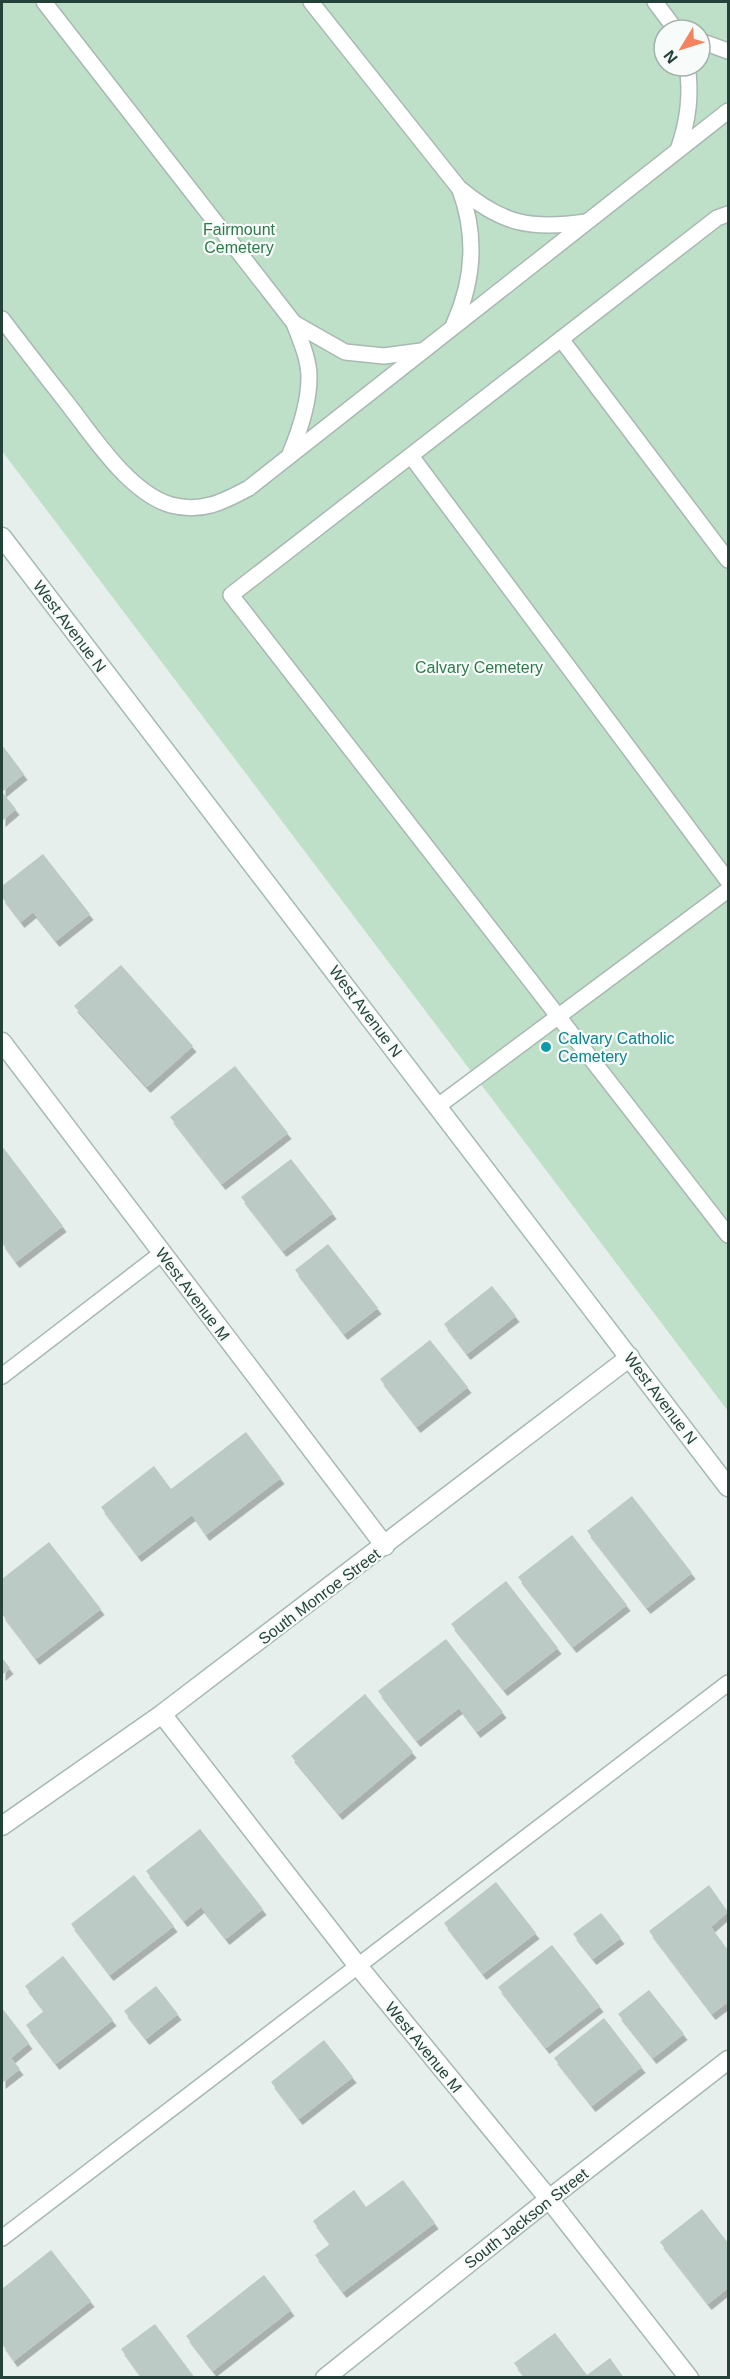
<svg xmlns="http://www.w3.org/2000/svg" width="730" height="2379" viewBox="0 0 730 2379" font-family="Arial,sans-serif">
<defs>
<filter id="shadow"><feDropShadow dx="3.5" dy="6" stdDeviation="0" flood-color="#0004"/></filter>
</defs>
<rect width="100%" height="100%" fill="#e6efeb"/>
<path fill="#bfe0c8" fill-rule="evenodd" d="M2 2H728V1411L2 451ZM664 30H700V66H664Z"/>
<g fill="#bbcac4" filter="url(#shadow)">
<path d="M2 745 24 774 2 792 16 809 2 821Z"/>
<path d="M43 854 90 914 56 941 33 912 21 922 2 897V886Z"/>
<path d="M121 965 193 1046 147 1087 74 1006Z"/>
<path d="M235 1066 288 1133 222 1184 170 1117Z"/>
<path d="M2 1146 63 1226 16 1262 2 1243Z"/>
<path d="M291 1159 333 1213 283 1251 241 1197Z"/>
<path d="M328 1244 378 1308 344 1334 295 1270Z"/>
<path d="M492 1286 516 1316 467 1354 444 1324Z"/>
<path d="M430 1340 468 1387 417 1427 380 1379Z"/>
<path d="M246 1432 281 1478 206 1535 192 1515 138 1556 101 1507 154 1466 171 1489Z"/>
<path d="M632 1496 692 1573 647 1608 587 1531Z"/>
<path d="M572 1535 627 1605 573 1647 518 1577Z"/>
<path d="M49 1542 101 1609 36 1659 2 1614V1579Z"/>
<path d="M506 1581 558 1648 504 1690 451 1624Z"/>
<path d="M446 1639 503 1712 477 1732 459 1708 417 1741 378 1691Z"/>
<path d="M2 1658 10 1668 2 1675Z"/>
<path d="M365 1694 413 1752 339 1814 291 1756Z"/>
<path d="M200 1829 263 1909 226 1939 201 1907 184 1921 146 1871Z"/>
<path d="M134 1875 174 1926 110 1975 71 1924Z"/>
<path d="M496 1882 536 1933 483 1974 444 1923Z"/>
<path d="M709 1885 728 1912 711 1927 728 1950V2002L712 2014 649 1931Z"/>
<path d="M601 1913 621 1938 593 1959 573 1934Z"/>
<path d="M552 1945 600 2006 546 2048 498 1987Z"/>
<path d="M63 1956 113 2020 56 2064 26 2025 44 2011 25 1986Z"/>
<path d="M156 1986 178 2014 146 2039 124 2011Z"/>
<path d="M649 1990 684 2034 653 2058 618 2014Z"/>
<path d="M2 2008 29 2043 11 2058 20 2069 2 2083Z"/>
<path d="M604 2018 642 2067 592 2106 554 2058Z"/>
<path d="M324 2040 353 2077 299 2119 271 2082Z"/>
<path d="M403 2180 435 2223 343 2292 315 2255 330 2244 313 2221 354 2190 366 2207Z"/>
<path d="M702 2209 728 2243V2288L708 2304 660 2242Z"/>
<path d="M51 2250 91 2301 14 2361 2 2344V2289Z"/>
<path d="M264 2275 291 2310 213 2371 186 2336Z"/>
<path d="M155 2324 195 2378H142L121 2349Z"/>
<path d="M555 2333 587 2375 610 2358 624 2378H525L514 2363Z"/>
</g>
<g fill="none" stroke-linecap="round" stroke-linejoin="round">
<defs>
<g id="lane">
<path d="M44 2 294 323C300 339 309 359 309 377 309 403 300 430 290 454"/>
<path d="M311 2 459 188C502 224 530 230 586 222"/>
<path d="M655 2 676 30"/>
<path d="M700 41 728 51"/>
<path d="M678 150C688 122 692 96 687 66"/>
<path d="M728 214 717 218 231 595 728 1235"/>
<path d="M2 319C23 347 45 375 67 403 92 435 129 493 171 505 202 513 223 502 249 488L728 111"/>
<path d="M294 323 345 352 384 356 421 351"/>
<path d="M454 324C474 280 477 236 460 190"/>
<path d="M561 339 728 560"/>
<path d="M411 456 728 881"/>
<path d="M438 1106 728 890"/>
<path d="M2 1376 162 1253"/>
<path d="M2 2238 728 1683"/>
</g>
<g id="street">
<path d="M2 1042 385 1546"/>
<path d="M162 1714 358 1966 549 2199 689 2378"/>
<path d="M2 1826 162 1714 630 1357"/>
<path d="M325 2378 549 2199 728 2060"/>
</g>
<path id="secondary" d="M2 537 728 1487"/>
</defs>
<use href="#lane" stroke="#a8b8b2" stroke-width="18"/>
<use href="#street" stroke="#a8b8b2" stroke-width="21"/>
<use href="#secondary" stroke="#a4bbb3" stroke-width="21"/>
<use href="#lane" stroke="#fff" stroke-width="15"/>
<use href="#street" stroke="#fff" stroke-width="18"/>
<use href="#secondary" stroke="#fff" stroke-width="18"/>
</g>
<circle fill="#0f9aa8" stroke="#f7fbf9" stroke-width="2" cx="546" cy="1047" r="6"/>
<g text-anchor="middle" stroke-width="4.5" stroke-linejoin="round" paint-order="stroke">
<g font-size="16" fill="#2d7a4b" stroke="#f7fbf9">
<text x="239" y="235">Fairmount<tspan x="239" dy="18">Cemetery</tspan></text>
<text x="479" y="673">Calvary Cemetery</text>
</g>
<g font-size="16" fill="#24423a" stroke="#f7fbf9">
<text transform="translate(70 626) rotate(53)" y="6">West Avenue N</text>
<text transform="translate(366 1011) rotate(53)" y="6">West Avenue N</text>
<text transform="translate(193 1294) rotate(53)" y="6">West Avenue M</text>
<text transform="translate(661 1398) rotate(53)" y="6">West Avenue N</text>
<text transform="translate(319 1596) rotate(-37)" y="6">South Monroe Street</text>
<text transform="translate(424 2047) rotate(51)" y="6">West Avenue M</text>
<text transform="translate(526 2218) rotate(-38)" y="6">South Jackson Street</text>
</g>
<g font-size="16" fill="#0d838f" stroke="#f7fbf9" text-anchor="start">
<text x="558" y="1044">Calvary Catholic<tspan x="558" dy="18">Cemetery</tspan></text>
</g>
</g>
<rect width="730" height="2379" fill="none" stroke="#24423a" stroke-width="6"/>
<g transform="translate(682 48) rotate(232)"><circle r="28" fill="#f7fbf9" stroke="#a3b1ad" stroke-width="1.5"/>
<path d="M0-4.5L10 22L0 15L-10 22Z" fill="#f4845f"/>
<text y="-9" font-size="16" font-weight="bold" text-anchor="middle" fill="#24423a">N</text>
</g>
</svg>
